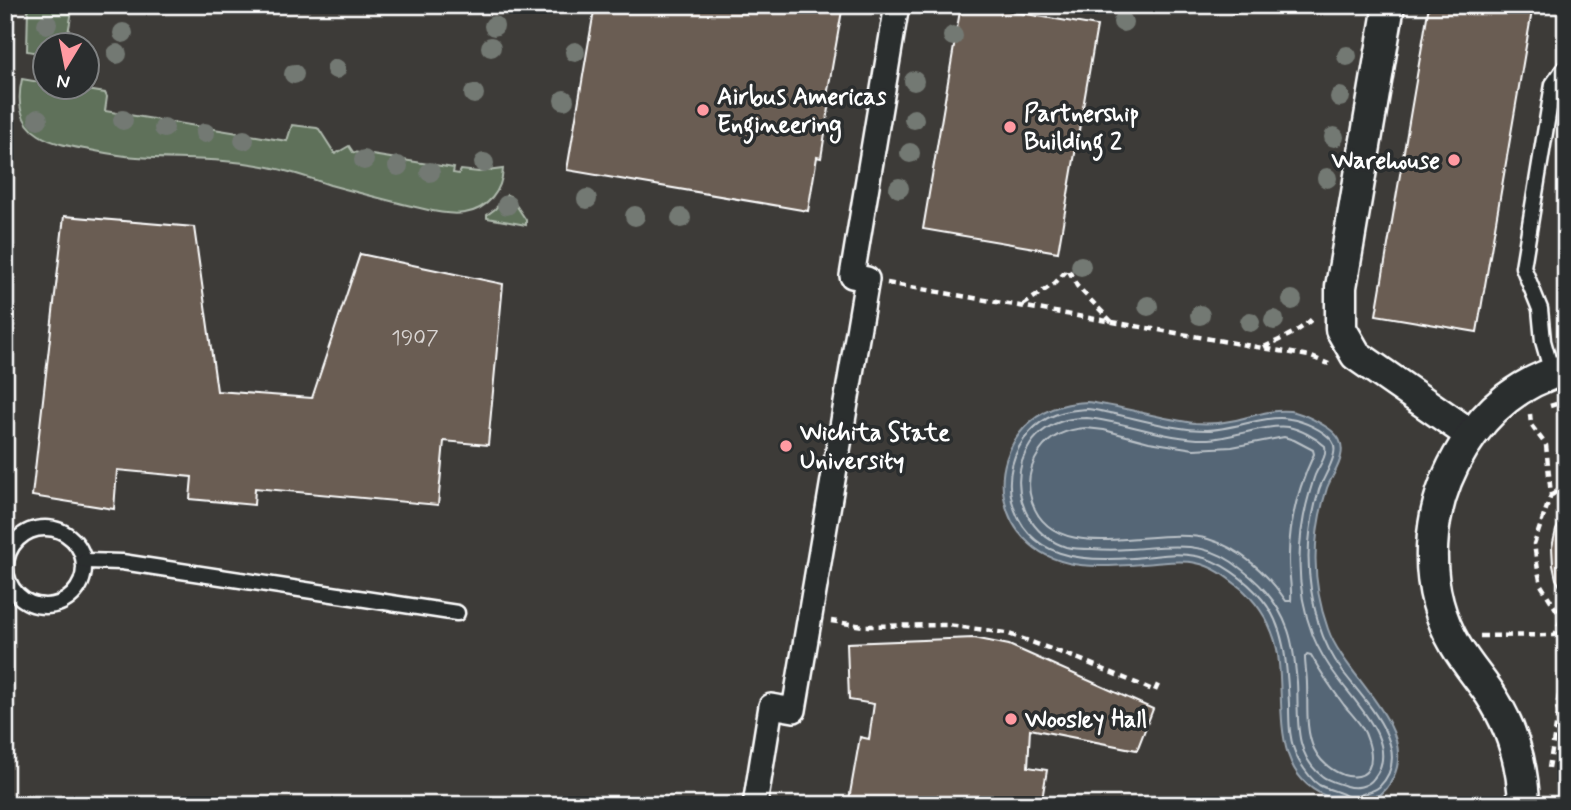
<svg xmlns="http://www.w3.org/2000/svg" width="1571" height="810" viewBox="0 0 1571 810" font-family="Mynerve,sans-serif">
<rect width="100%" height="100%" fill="#2a2d2e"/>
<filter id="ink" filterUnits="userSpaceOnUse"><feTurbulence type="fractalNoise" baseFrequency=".0143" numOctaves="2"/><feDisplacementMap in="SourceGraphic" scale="14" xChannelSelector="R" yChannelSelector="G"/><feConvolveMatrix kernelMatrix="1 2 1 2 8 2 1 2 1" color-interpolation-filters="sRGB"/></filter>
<g filter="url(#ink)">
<path fill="#3e3b39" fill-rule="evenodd" d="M5 5H1566V805H5ZM46 46H88V88H46Z"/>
<g fill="#5e715a" stroke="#aeb8ac" stroke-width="2">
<path d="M28 5H73L66 45 46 46 45 54 27 51Z"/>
<path d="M22 79 45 83 46 88H75L105 93 107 97 105 111 287 141 292 125 317 128 319 129 335 154 349 146 353 152 454 168 453 173 459 174 461 170 479 172 503 169C502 191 488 209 465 213 446 216 425 209 407 205 382 199 356 192 330 185 310 178 290 171 269 167 225 158 182 160 137 157 121 156 105 153 90 150 74 147 53 144 39 135 19 123 17 100 22 79Z"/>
<path d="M507 195 510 196 526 220V225L487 218V215L495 209Z"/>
</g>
<path fill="#546676" stroke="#98a3ad" stroke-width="2" d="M1087 402C1124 406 1158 419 1195 423 1208 424 1223 423 1236 420 1253 416 1272 409 1290 411 1303 413 1317 421 1328 428 1338 435 1344 443 1341 456 1339 468 1331 477 1327 488 1312 535 1311 582 1328 629 1343 673 1408 719 1397 767 1393 783 1383 797 1367 801 1353 804 1339 801 1326 796 1267 772 1287 698 1277 649 1272 626 1260 606 1243 590 1229 579 1214 566 1196 563 1182 560 1168 562 1155 563 1114 566 1063 574 1030 544 1016 532 1007 515 1004 497 999 472 1008 445 1025 427 1042 409 1064 403 1087 402Z"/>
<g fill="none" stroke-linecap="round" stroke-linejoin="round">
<g stroke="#bbc2c8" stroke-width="2">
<path d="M1087 409C1127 414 1166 430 1207 430 1233 430 1266 414 1290 419 1303 421 1324 430 1332 441 1341 452 1323 477 1319 490 1305 537 1305 577 1319 625 1324 642 1333 658 1343 672 1364 700 1416 751 1379 787 1373 792 1366 792 1360 795 1357 797 1355 800 1352 801 1344 791 1330 791 1319 785 1311 780 1304 769 1299 761 1289 743 1289 724 1289 704 1287 669 1286 627 1262 599 1246 580 1220 560 1196 556 1175 552 1154 556 1133 558 1083 562 1027 559 1012 501 1006 477 1013 450 1030 432 1045 415 1065 410 1087 409Z"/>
<path d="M1087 418C1128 422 1167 440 1208 439 1233 438 1266 424 1288 427 1300 429 1316 438 1325 446 1327 458 1319 465 1315 475 1313 480 1312 485 1310 491 1296 539 1295 588 1313 636 1319 651 1328 665 1337 677 1355 703 1401 745 1374 778 1368 787 1355 789 1346 786 1338 783 1328 781 1322 776 1292 753 1299 714 1297 682 1295 665 1294 647 1288 630 1277 599 1258 581 1232 562 1200 540 1165 547 1129 549 1117 550 1105 550 1092 549 1083 549 1074 549 1066 547 1005 527 1002 437 1066 420 1073 418 1080 418 1087 418Z"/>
<path d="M1086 428 1104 430 1149 442 1194 449 1232 447 1284 437 1294 440 1313 450 1314 454C1298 488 1288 523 1289 562 1289 575 1292 589 1291 601H1286C1269 575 1240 548 1208 539 1158 524 1054 569 1032 502 1026 484 1030 466 1040 451 1051 435 1068 429 1086 428Z"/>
<path d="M1307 654 1311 655C1321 673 1332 689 1344 705 1353 716 1364 726 1368 741 1384 792 1330 782 1314 749 1305 730 1308 705 1307 684 1307 675 1305 666 1305 657Z"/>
</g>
</g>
<g fill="#6b5d52" stroke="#fff" stroke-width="2">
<path d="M595 5H843L827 96H831L821 158 817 157 808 211 567 170Z"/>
<path d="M961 5H972L1097 26 1058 252 923 229Z"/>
<path d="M1429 5H1533L1477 332 1376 315Z"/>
<path d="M64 216 194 227 217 391 312 398 360 254 503 284 488 445 444 441 438 505 255 488 254 505 190 499 192 477 117 470 114 509 32 496Z"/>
<path d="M1566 511V597L1556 579 1553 565 1552 547 1556 530Z"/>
<path d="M974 638 1009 645 1153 709 1137 750 1030 729 1028 767 1047 770 1041 805H848L860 737 869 739 874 704 849 700 847 643Z"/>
</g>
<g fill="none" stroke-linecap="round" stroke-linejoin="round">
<defs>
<g id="service">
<path d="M1552 373 1543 341 1540 309 1523 267 1553 84 1566 66"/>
<circle cx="45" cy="567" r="39"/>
<path d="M85 561 122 562 457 613"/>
</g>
<path id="pedestrian" d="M755 805 771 706 794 710 867 279 852 276 897 5"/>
<g id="minor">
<path d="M1389 5 1341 287V329L1356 355 1471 435"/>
<path d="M1524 805C1523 766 1512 727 1490 694 1479 678 1466 663 1456 646 1420 585 1426 507 1463 448 1488 408 1520 382 1566 369"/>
</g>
</defs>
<use href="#service" stroke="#fff" stroke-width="19"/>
<use href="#pedestrian" stroke="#fff" stroke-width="28"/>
<use href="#minor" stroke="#fff" stroke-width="35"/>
<g stroke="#fff" stroke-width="4.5" stroke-dasharray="7 5" stroke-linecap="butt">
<path d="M1231 11 1238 12"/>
<path d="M887 283 1309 356 1329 364"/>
<path d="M1023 305 1055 283 1068 269 1077 286 1112 322"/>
<path d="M1264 347C1281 339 1299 332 1313 318"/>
<path d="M1550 406 1566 401"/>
<path d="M1530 414 1531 425 1546 445 1551 495 1534 544 1538 570 1541 585 1566 625"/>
<path d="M1552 495 1566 484"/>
<path d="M831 621 863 626 948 625 1006 633 1079 659 1155 691 1160 680"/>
<path d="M1563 623 1566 640"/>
<path d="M1480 636 1555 635 1561 619"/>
<path d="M1558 714 1557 706 1566 659"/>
<path d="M1549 768 1558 714 1566 712"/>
</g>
<use href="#service" stroke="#2a2d2e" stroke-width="14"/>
<use href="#pedestrian" stroke="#2a2d2e" stroke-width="23"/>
<use href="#minor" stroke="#2a2d2e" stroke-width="30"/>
</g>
<g fill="#737973">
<circle cx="1123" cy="22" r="10"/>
<circle cx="47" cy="24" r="10"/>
<circle cx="494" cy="26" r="10"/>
<circle cx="123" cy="33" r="10"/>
<circle cx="953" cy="36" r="10"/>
<circle cx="491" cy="47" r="10"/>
<circle cx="575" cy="52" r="10"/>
<circle cx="117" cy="54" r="10"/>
<circle cx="1347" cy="56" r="10"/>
<circle cx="336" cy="69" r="10"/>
<circle cx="294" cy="74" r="10"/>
<circle cx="914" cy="81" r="10"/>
<circle cx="474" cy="94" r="10"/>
<circle cx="1340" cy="97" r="10"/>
<circle cx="564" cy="100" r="10"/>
<circle cx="38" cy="119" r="10"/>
<circle cx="914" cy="119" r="10"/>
<circle cx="123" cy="120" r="10"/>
<circle cx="164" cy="128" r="10"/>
<circle cx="205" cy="133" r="10"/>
<circle cx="1334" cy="137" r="10"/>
<circle cx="244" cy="140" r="10"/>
<circle cx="910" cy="153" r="10"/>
<circle cx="364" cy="160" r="10"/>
<circle cx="484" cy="163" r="10"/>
<circle cx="398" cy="166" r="10"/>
<circle cx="430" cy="172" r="10"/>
<circle cx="1327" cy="178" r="10"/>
<circle cx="899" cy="188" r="10"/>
<circle cx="587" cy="199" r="10"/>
<circle cx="507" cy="205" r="10"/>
<circle cx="635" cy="216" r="10"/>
<circle cx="681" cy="218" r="10"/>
<circle cx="1081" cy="266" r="10"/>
<circle cx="1292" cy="300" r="10"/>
<circle cx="1148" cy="306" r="10"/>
<circle cx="1200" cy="315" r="10"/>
<circle cx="1274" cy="320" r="10"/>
<circle cx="1250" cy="322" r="10"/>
</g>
</g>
<g fill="#ff9aa2" stroke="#2a2d2e" stroke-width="2.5">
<circle cx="703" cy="110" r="7"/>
<circle cx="1010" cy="127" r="7"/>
<circle cx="1454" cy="160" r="7"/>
<circle cx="786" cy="446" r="7"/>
<circle cx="1011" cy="719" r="7"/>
</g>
<g text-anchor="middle" stroke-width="7" stroke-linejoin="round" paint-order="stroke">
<g font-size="21" fill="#dad6d4">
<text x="415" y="344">1907</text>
</g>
<g font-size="24" font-weight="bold" fill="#fff" stroke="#2a2d2e" text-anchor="start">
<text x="717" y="104">Airbus Americas<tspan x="717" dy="28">Engineering</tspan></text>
<text x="1024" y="121">Partnership<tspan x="1024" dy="28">Building 2</tspan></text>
<text x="1440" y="168" text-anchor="end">Warehouse</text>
<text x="800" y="440">Wichita State<tspan x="800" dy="28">University</tspan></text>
<text x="1025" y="727">Woosley Hall</text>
</g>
</g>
<rect width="1571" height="810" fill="none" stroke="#2a2d2e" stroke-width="28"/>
<rect x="14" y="14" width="1543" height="782" fill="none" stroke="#fff" stroke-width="2.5" filter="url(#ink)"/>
<g transform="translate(66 66) rotate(190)"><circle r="33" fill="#2a2d2e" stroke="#7f8182" stroke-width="2"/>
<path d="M0-5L12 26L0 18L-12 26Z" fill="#ff9aa2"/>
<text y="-10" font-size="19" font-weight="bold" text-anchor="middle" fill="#ffffff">N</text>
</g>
</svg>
